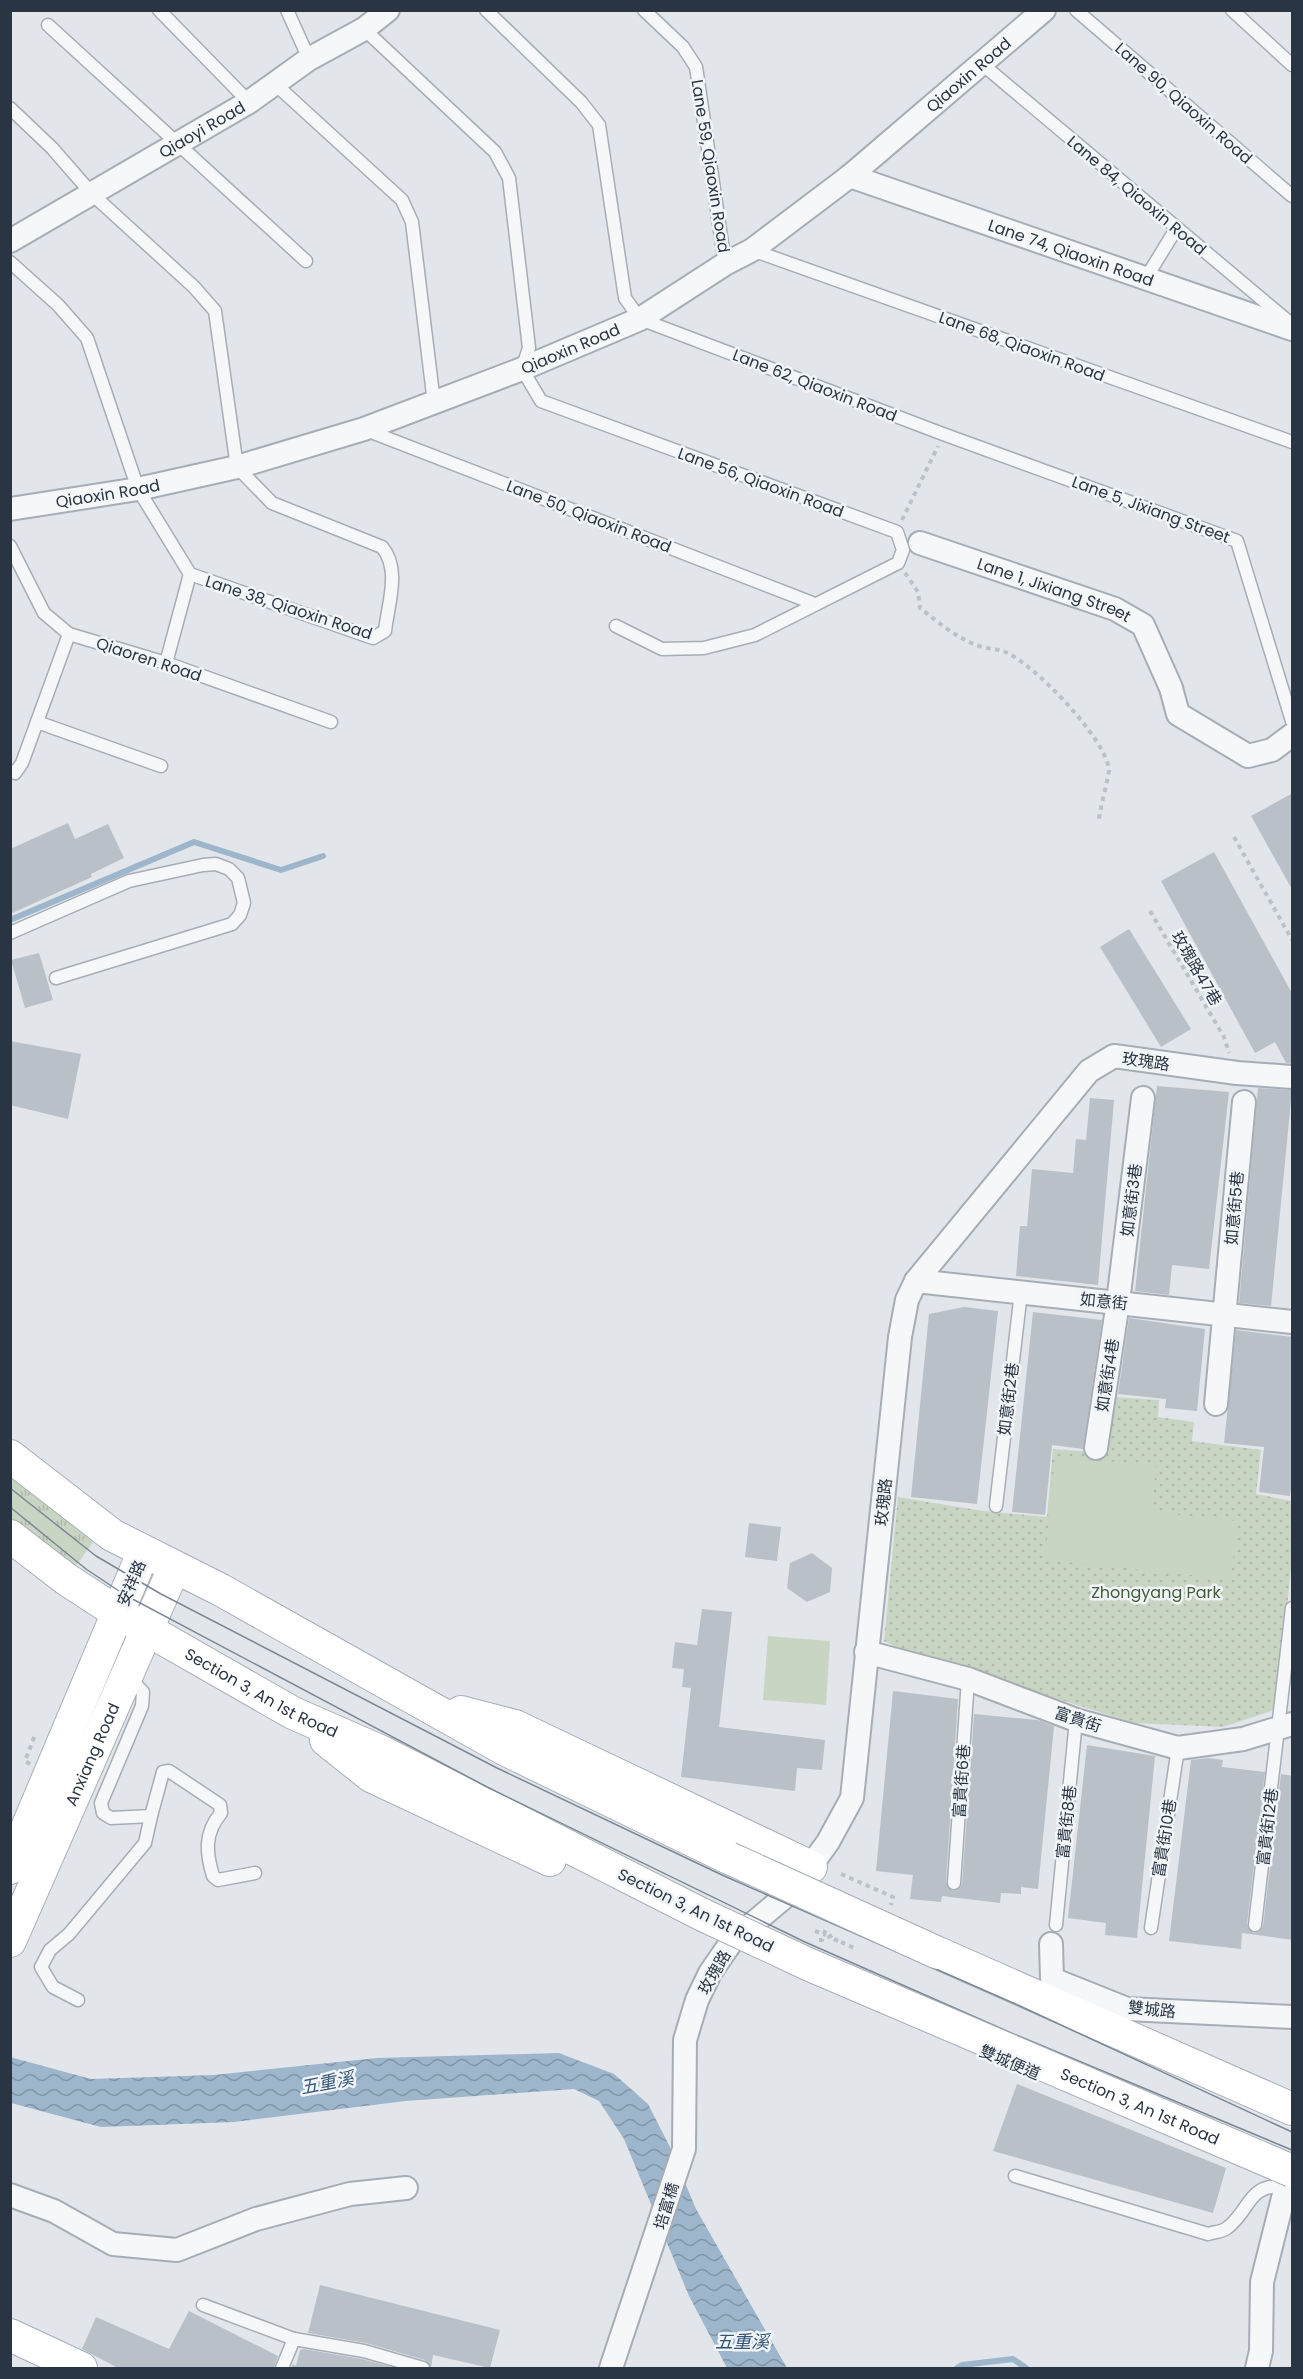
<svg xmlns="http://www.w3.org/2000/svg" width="1303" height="2379" viewBox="0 0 1303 2379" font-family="Poppins,'Noto Sans TC',sans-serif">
<defs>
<pattern id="grass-tufts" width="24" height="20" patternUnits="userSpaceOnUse" patternTransform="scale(1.5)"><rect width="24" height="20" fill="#c9d5c3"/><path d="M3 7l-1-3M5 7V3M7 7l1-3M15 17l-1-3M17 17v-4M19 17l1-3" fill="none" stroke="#adb7a9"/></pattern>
<pattern id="park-dots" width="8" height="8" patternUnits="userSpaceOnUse" patternTransform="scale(1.5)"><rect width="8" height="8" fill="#c9d5c3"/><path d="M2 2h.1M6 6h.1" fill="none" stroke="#adb7a9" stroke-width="1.8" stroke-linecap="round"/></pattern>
<pattern id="water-waves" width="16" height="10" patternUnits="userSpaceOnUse" patternTransform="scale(1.5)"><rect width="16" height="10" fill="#9db6cb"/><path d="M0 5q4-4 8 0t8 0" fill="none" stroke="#8095a6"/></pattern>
</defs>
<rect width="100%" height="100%" fill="#e2e6eb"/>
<path fill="url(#grass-tufts)" d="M10 1468 96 1538 73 1570 11 1520Z"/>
<path fill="url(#park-dots)" d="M1114 1397 1159 1400 1158 1417 1194 1422 1192 1441 1261 1450 1256 1494 1292 1501V1558L1277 1709 1223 1727 1135 1723 907 1652 884 1641 898 1497 983 1511 1047 1517 1053 1449 1108 1453Z"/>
<g fill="#c9d5c3">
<path d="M1055 1456 1156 1466 1152 1512 1237 1521 1231 1579 1045 1560Z"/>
<path d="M768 1636 830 1641 826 1705 763 1700Z"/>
</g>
<path fill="url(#water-waves)" d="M559 2053 614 2074 648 2104 670 2147 696 2209 787 2368H727L689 2296 624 2139 599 2101 574 2089 406 2101 234 2122 101 2127 11 2103 10 2057 91 2079 214 2075 377 2058Z"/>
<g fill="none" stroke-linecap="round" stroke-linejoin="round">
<g stroke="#9db6cb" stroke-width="6">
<path d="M10 920 194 842 281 870 323 856"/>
<path d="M957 2368 962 2365 1013 2359 1026 2368"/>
</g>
</g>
<g fill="#b9c0c8">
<path d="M1293 793V891L1251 816Z"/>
<path d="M68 823 75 839 108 824 124 858 91 874 92 877 10 914V849Z"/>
<path d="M1214 852 1293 995V1064L1286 1063 1275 1042 1255 1053 1161 881Z"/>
<path d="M1129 929 1191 1029 1161 1047 1100 947Z"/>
<path d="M39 953 53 1000 25 1008 11 960Z"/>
<path d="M10 1041 81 1054 68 1119 10 1105Z"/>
<path d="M1157 1086 1229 1092 1209 1269 1172 1265 1169 1295 1135 1291Z"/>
<path d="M1258 1088 1292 1090 1271 1306 1239 1303Z"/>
<path d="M1090 1098 1114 1100 1098 1285 1016 1276 1020 1226H1027L1032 1169 1073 1173 1076 1139 1086 1140Z"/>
<path d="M964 1307 998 1311 977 1504 911 1497 929 1314Z"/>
<path d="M1033 1312 1102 1320 1083 1449 1052 1445 1045 1515 1012 1512Z"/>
<path d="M1129 1318 1205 1329 1197 1411 1165 1408 1166 1399 1118 1394Z"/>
<path d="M1236 1330 1293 1337V1475L1290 1496 1259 1492 1264 1447 1224 1443Z"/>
<path d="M749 1523 781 1527 777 1561 745 1557Z"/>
<path d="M812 1553 832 1568 830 1592 807 1602 787 1588 790 1563Z"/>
<path d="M702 1609 732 1612 719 1727 825 1740 822 1770 797 1768 795 1791 681 1777 691 1688 682 1687 684 1669 672 1668 675 1642 697 1645Z"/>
<path d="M893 1691 958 1699 946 1882 953 1891 958 1890 962 1884 974 1714 1038 1720 1054 1726 1038 1889 1021 1887V1894L1001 1893 1000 1903 942 1896 941 1902 910 1899 913 1875 876 1871Z"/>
<path d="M1087 1745 1155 1756 1137 1938 1105 1935 1106 1923 1068 1918Z"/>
<path d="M1208 1758 1223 1760 1222 1767 1265 1772 1247 1924 1253 1933 1259 1932 1263 1926 1281 1774 1293 1776V1940L1242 1933 1241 1949 1169 1941 1191 1760Z"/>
<path d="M1017 2084 1226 2168 1213 2213 993 2151Z"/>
<path d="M320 2285 500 2330 490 2368 433 2355 431 2368 425 2360 366 2343 308 2333Z"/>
<path d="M189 2311 278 2356 274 2368H118L82 2349 96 2317 169 2349Z"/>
<path d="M304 2349 362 2359 395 2368H291L293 2364 296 2366 300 2350Z"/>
</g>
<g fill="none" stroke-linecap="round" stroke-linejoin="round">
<defs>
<g id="lane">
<path d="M159 10 249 102"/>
<path d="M287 10 309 59"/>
<path d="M486 10 581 102 599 125 625 298 640 319 943 434 1237 541 1292 721"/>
<path d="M644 10 683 47 696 67 725 264"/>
<path d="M1076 10 1292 196"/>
<path d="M1232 10 1292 65"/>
<path d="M48 25 306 261"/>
<path d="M364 29 495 152 509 178 529 348 522 369 541 401 897 532 903 550 898 563 755 635 704 648 662 649 616 626"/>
<path d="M982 64 1289 322"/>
<path d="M274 83 402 200 412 222 434 403"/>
<path d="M10 108 52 148 93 195 194 287 215 311 237 467 272 503 382 547C401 569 388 604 385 631L373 638 190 574 138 489 87 338 58 305 10 262"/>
<path d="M752 250 1292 442"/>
<path d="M1146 278 1176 229"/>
<path d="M366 430 815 604"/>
<path d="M10 546 44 613 69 634 166 663 331 722"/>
<path d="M166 663 190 574"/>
<path d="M37 722 161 766"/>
<path d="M10 771 15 773 22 763 69 634"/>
<path d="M10 933 129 881 203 865 216 864 229 869 238 878 244 903 240 915 232 924 56 978"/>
<path d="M996 1506 1021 1292"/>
<path d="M129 1677 143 1692 142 1706 101 1803 103 1813 111 1818 151 1816 163 1772 169 1771 220 1805 221 1813C204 1833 206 1853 213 1876L218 1880 255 1873"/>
<path d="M954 1883 968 1679"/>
<path d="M1056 1925 1076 1720"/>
<path d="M1255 1925 1292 1608"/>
<path d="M1151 1928 1178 1748"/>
<path d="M78 2000 53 1987 41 1967 50 1950 69 1934 145 1843 151 1816"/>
<path d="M1015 2176 1208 2234C1214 2232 1222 2232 1227 2228 1252 2209 1246 2184 1286 2186"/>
<path d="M203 2305 294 2339 364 2351 423 2368"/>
<path d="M282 2368 294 2339"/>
</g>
<g id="street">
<path id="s1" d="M850 176 1292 329"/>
<path id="s2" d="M10 241 249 102 309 59 364 29 388 10"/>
<path id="s3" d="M10 509 138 489 237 467 364 429 522 369 640 319 725 264 752 250 850 176 1044 10"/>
<path id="s4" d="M920 543 1115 609 1143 625 1171 688 1178 714 1248 756 1272 750 1292 735"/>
<path d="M916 1281 1292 1322"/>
<path d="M1216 1404 1244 1102"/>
<path d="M1096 1448 1118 1302 1143 1098"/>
<path d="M866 1652 968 1679 1076 1720 1178 1748 1243 1739 1292 1724"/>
<path d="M1051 1944 1052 1979 1127 2009 1292 2017"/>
<path d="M10 2195 54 2211 113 2244 177 2250 256 2219 350 2194 406 2188"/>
<path d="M611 2368 684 2149 685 2040 697 2000 710 1973 732 1941 794 1889 828 1842 852 1798 900 1337 907 1300 916 1281 1089 1071 1114 1056 1237 1073 1292 1077"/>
<path d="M1257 2368 1261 2351 1262 2282 1286 2186 1292 2177"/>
</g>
<g id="secondary">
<path d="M10 1456 112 1535 221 1590 506 1750 729 1858"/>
<path id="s5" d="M10 1536 66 1579 118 1613 293 1713 382 1752 703 1915"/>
<path d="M461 1712 515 1726 811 1867"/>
<path d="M326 1740 371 1776 550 1860"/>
<path d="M10 1868 143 1553"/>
<path id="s6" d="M10 1941 174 1568"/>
<path d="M938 1953 1292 2109"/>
<path d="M10 2335 81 2368"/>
</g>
</defs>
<use href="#lane" stroke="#a7adb5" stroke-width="15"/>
<use href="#street" stroke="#a7adb5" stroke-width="26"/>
<use href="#secondary" stroke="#a7adb5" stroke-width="34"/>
<g stroke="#bcc1c6" stroke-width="4" stroke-dasharray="4.5 4.5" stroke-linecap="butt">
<path d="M902 520 938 446"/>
<path d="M905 573 918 592 920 608C939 623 959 640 982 647 990 649 998 649 1005 652 1033 663 1106 738 1109 770 1109 776 1100 808 1099 819"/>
<path d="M1234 837 1292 940"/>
<path d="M1150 911 1224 1037 1229 1053"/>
<path d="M30 1764 25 1761 35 1735"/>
<path d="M841 1874 893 1897 891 1905"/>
<path d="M815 1931 826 1935"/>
<path d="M832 1935 829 1937 841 1942"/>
<path d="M819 1940H822L826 1928"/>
<path d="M841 1942 854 1948"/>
</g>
<use href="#lane" stroke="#f5f7f9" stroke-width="12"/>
<use href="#street" stroke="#f5f7f9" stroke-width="22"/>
<use href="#secondary" stroke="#fff" stroke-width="32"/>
<g stroke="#7b8795" stroke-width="1.5">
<path d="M10 1488 96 1556 161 1594 497 1768 722 1875 1020 2006 1292 2132"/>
<path d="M10 1507 86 1569 125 1595 487 1787 805 1942 1009 2032 1292 2150"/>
</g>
<defs>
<g id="secondary-bridge">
<path d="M729 1858 938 1953"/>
<path id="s7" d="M703 1915 810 1965 1292 2171"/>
</g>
</defs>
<use href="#secondary-bridge" stroke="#a7adb5" stroke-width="34" stroke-linecap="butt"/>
<use href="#secondary-bridge" stroke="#fff" stroke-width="32"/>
</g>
<g text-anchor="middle" stroke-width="5" stroke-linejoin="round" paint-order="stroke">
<g font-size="16" fill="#2a3543" stroke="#f2f5f8">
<text dy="6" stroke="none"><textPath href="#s3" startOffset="1071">Qiaoxin Road</textPath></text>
<text transform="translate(1184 103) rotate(41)" y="6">Lane 90, Qiaoxin Road</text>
<text dy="6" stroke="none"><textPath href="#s2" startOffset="222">Qiaoyi Road</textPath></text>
<text transform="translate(711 166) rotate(81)" y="6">Lane 59, Qiaoxin Road</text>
<text transform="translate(1137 195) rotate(40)" y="6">Lane 84, Qiaoxin Road</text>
<text dy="6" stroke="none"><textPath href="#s1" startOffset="234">Lane 74, Qiaoxin Road</textPath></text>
<text transform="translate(1022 346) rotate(20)" y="6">Lane 68, Qiaoxin Road</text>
<text dy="6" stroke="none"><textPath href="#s3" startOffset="585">Qiaoxin Road</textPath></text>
<text transform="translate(815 385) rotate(21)" y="6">Lane 62, Qiaoxin Road</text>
<text transform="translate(761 482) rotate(20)" y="6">Lane 56, Qiaoxin Road</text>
<text dy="6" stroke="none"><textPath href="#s3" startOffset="99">Qiaoxin Road</textPath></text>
<text transform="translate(1151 509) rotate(20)" y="6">Lane 5, Jixiang Street</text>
<text transform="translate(589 516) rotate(21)" y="6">Lane 50, Qiaoxin Road</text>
<text dy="6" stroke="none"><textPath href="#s4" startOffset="142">Lane 1, Jixiang Street</textPath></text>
<text transform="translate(289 607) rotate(18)" y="6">Lane 38, Qiaoxin Road</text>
<text transform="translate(149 659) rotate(18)" y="6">Qiaoren Road</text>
<text transform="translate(1197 968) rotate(60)" y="6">玫瑰路47巷</text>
<text transform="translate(1146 1061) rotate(8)" y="6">玫瑰路</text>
<text transform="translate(1131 1200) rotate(-83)" y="6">如意街3巷</text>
<text transform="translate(1234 1208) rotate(-85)" y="6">如意街5巷</text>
<text transform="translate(1104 1301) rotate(6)" y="6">如意街</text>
<text transform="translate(1107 1375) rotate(-81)" y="6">如意街4巷</text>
<text transform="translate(1008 1399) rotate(-83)" y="6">如意街2巷</text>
<text transform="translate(883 1502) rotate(-84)" y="6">玫瑰路</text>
<text transform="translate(131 1583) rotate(-67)" y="6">安祥路</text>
<text dy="6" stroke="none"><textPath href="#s5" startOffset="297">Section 3, An 1st Road</textPath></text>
<text transform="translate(1078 1719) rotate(18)" y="6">富貴街</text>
<text dy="6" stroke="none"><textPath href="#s6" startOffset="204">Anxiang Road</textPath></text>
<text transform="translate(961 1781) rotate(-86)" y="6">富貴街6巷</text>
<text transform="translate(1066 1822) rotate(-84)" y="6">富貴街8巷</text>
<text transform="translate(1267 1827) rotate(-83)" y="6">富貴街12巷</text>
<text transform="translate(1164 1838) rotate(-81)" y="6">富貴街10巷</text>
<text transform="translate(696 1910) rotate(26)" y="6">Section 3, An 1st Road</text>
<text transform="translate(714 1972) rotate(-60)" y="6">玫瑰路</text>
<text transform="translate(1152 2009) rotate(6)" y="6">雙城路</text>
<text transform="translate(1010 2062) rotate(23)" y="6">雙城便道</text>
<text dy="6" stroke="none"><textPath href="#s7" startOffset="477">Section 3, An 1st Road</textPath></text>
<text transform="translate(666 2206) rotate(-73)" y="6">培富橋</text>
</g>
<g font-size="16" fill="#415f37" stroke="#f2f5f8">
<text x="1156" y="1598">Zhongyang Park</text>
</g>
<g font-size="18" font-style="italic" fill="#335678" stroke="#f2f5f8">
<text transform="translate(327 2083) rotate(-11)" y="6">五重溪</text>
<text x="742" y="2348">五重溪</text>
</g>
</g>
<rect width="1303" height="2379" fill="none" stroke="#2a3543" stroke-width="24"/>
</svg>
